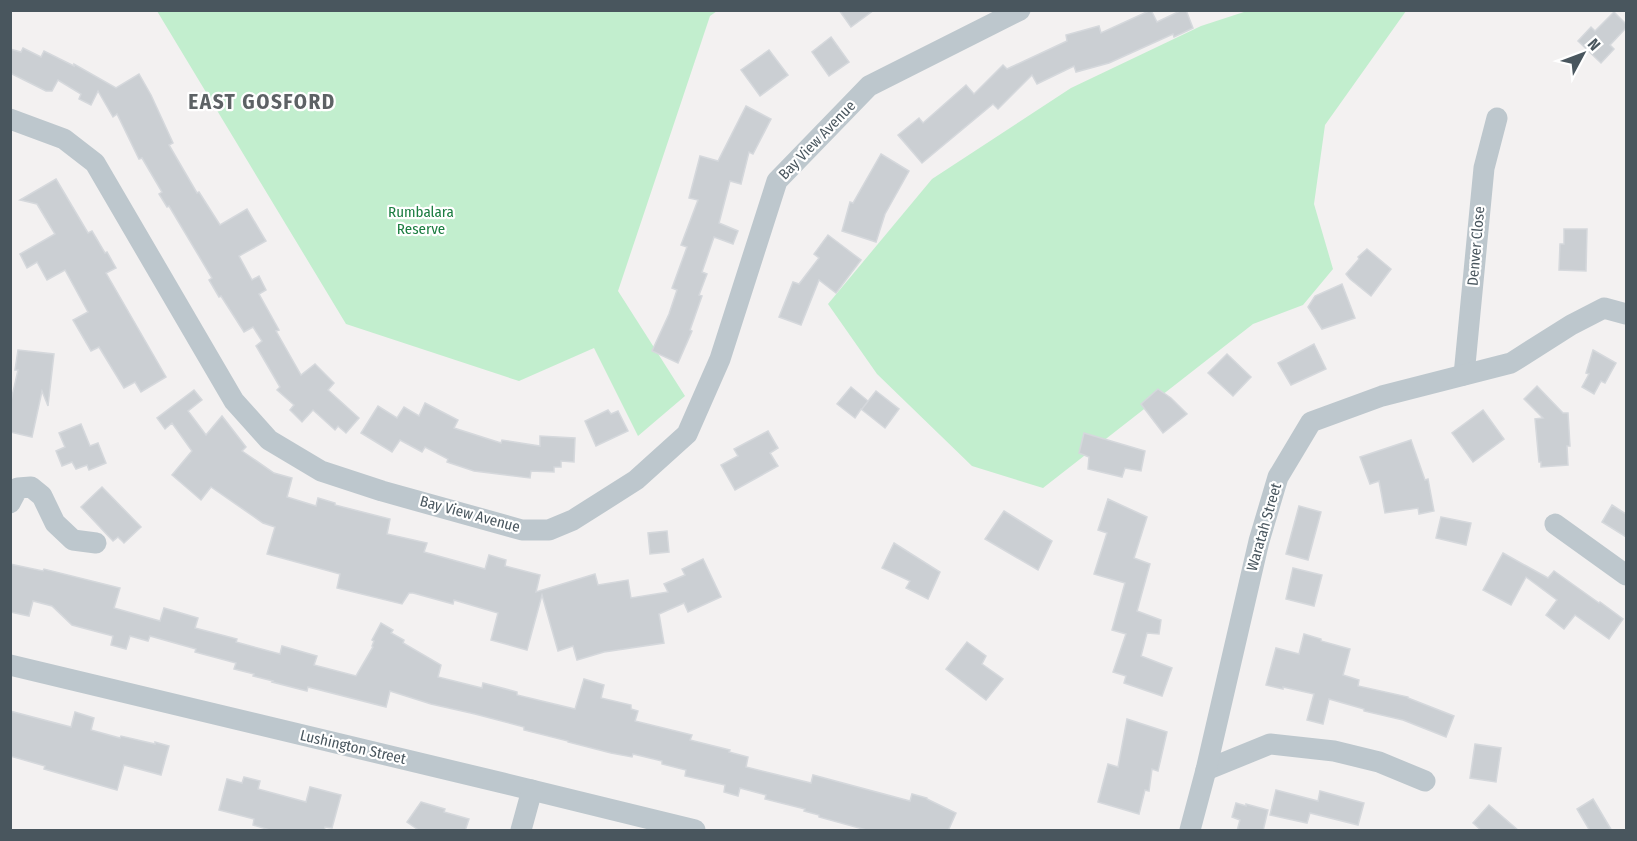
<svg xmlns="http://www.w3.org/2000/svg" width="1637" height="841" viewBox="0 0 1637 841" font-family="'Fira Sans Condensed',sans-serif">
<rect width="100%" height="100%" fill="#f3f1f1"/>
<g fill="#c2eece">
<path d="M157 11H717L710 16 618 291 685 396 638 436 594 348 519 381 346 324Z"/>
<path d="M1247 11H1406L1325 125 1314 204 1333 269 1303 305 1253 324 1043 488 972 466 877 374 828 304 932 179 1071 88 1201 26Z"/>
</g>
<g fill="#cbcfd3" stroke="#d5d8dc" stroke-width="1.5">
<path d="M839 10H874L851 27Z"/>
<path d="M1151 10 1157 22 1182 10H1186L1193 28 1174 37 1173 34 1109 63 1076 72 1074 66 1037 84 1032 75 998 109 993 104 922 163 898 135 919 118 923 123 966 85 974 94 1003 65 1007 69 1067 41 1066 35 1099 26 1101 33Z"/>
<path d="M1614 12 1626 24V28L1610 45 1614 49 1601 63 1578 41 1591 27 1595 31Z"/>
<path d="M831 37 849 62 829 76 812 52Z"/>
<path d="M23 48 41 57 44 51 74 66V64L116 88 139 74 151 95 173 143 169 145 197 193 199 192 220 225 247 209 266 241 239 256 252 280 259 276 266 290 259 294 279 330 276 331 301 375 315 364 334 383 328 390 359 418 346 433 338 426 335 430 313 410 302 422 290 410 294 405 277 390 280 387 256 346 262 341 253 327 244 332 221 296 219 297 209 280 212 278 169 206 167 207 159 194 162 192 142 158 139 159 117 114 113 117 98 91 91 105 79 99 81 94 58 80 52 91H46L10 73V49L21 52Z"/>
<path d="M769 50 788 75 760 96 741 70Z"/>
<path d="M746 106 771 119 753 154 749 152 741 184 730 181 719 223 738 231 733 244 714 237 702 272 707 274 699 295 702 296 690 330 692 331 678 363 652 351 669 314 677 290 672 288 687 247 681 245 698 200 689 198 700 156 718 161Z"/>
<path d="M881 154 909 171 885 214 876 242 842 231 850 202 853 203Z"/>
<path d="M56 179 88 233 92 231 105 253 107 252 116 268 106 273 166 377 141 392 135 382 124 388 99 347 91 351 73 320 88 312 65 270 47 280 37 262 27 268 20 254 55 234 37 204 20 200Z"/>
<path d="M1564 229H1587L1586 271 1559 270 1560 244H1564Z"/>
<path d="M828 235 861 260 836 293 819 280 801 325 779 317 793 282 799 284 819 258 814 254Z"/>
<path d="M1367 249 1391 269 1371 296 1350 279 1346 274 1359 259 1358 257Z"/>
<path d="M1342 284 1355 318 1322 329 1308 307 1315 296Z"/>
<path d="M1314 344 1326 369 1291 385 1278 363Z"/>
<path d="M18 350 54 354 48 406 42 391 32 437 10 432V405L18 370H15Z"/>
<path d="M1593 350 1616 363 1605 383 1601 381 1594 394 1582 387 1589 374 1586 373Z"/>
<path d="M1227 354 1251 377 1233 396 1208 373Z"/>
<path d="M1537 386 1563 413H1568L1570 446H1567L1568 465 1541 467V462H1539L1535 419 1543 418 1524 399Z"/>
<path d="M851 387 868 401 862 409 876 391 899 409 885 428 861 409 855 418 837 404Z"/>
<path d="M1158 389 1171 398 1187 414 1163 433 1141 404Z"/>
<path d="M194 390 202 400 188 411 206 435 222 416 246 447 242 451 274 473 292 478 287 497 316 506 318 498 335 503V505L390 519 387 534 427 543 424 552 485 569 489 555 506 560 505 566 540 575 536 592 595 574 598 585 628 580 631 598 668 592 664 584 685 575 682 569 703 559 721 597 688 612 684 603 659 614 664 643 604 652 577 660 573 646 558 651 542 595 527 650 491 640 498 613 454 600 453 604 413 593H409L402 604 337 588 340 574 267 554 275 527 263 523 211 487 201 500 172 475 192 451 172 423 165 429 157 418Z"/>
<path d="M425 403 458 420 454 428 501 443 502 440 540 446V436L575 438 574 462 561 461V467H554V472L531 471 530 478 474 471 447 462 448 459 425 447 422 452 400 440 392 452 361 433 378 406 397 418 404 407 419 416Z"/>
<path d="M608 410 611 414 618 411 628 431 596 446 585 421Z"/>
<path d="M1483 410 1504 439 1473 462 1452 433Z"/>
<path d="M81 424 90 446 98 443 106 463 89 470 87 465 76 469 72 462 62 466 56 451 65 447 59 433Z"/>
<path d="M768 431 778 448 770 453 778 466 735 490 721 465 738 456 734 449Z"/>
<path d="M1084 433 1145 451 1141 471 1125 468 1122 477 1088 469 1089 457 1079 453Z"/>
<path d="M1411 440 1425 480 1428 479 1434 511 1419 514 1418 508 1385 513 1379 481 1370 484 1360 457Z"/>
<path d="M102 487 141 527 124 543 118 537 113 541 81 507Z"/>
<path d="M1108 499 1147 517 1134 558 1150 564 1137 611 1161 620 1159 634 1147 633 1141 656 1172 668 1162 696 1124 683 1126 676 1113 672 1126 634 1112 630 1125 583 1094 574 1107 533 1098 530Z"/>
<path d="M1612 505 1626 514V537L1602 522Z"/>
<path d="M1299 506 1321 512 1308 560 1286 554Z"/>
<path d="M1004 511 1052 541 1038 570 985 539Z"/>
<path d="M1441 517 1471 523 1466 545 1436 538Z"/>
<path d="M667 531 669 552 650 554 648 533Z"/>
<path d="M894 543 940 572 928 599 906 588 910 581 882 568Z"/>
<path d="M1503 553 1548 578 1554 571 1599 603 1600 602 1623 619 1609 639 1575 615 1564 629 1546 615 1557 600 1526 577 1511 605 1483 590Z"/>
<path d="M10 564 43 571 44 569 120 588 114 608 160 621 164 608 198 618 195 628 237 639 236 642 280 654 282 646 317 656 314 665 356 676 373 647 372 646 374 641 372 640 381 623 393 630 391 633 404 640 403 643 441 665 438 677 482 688 483 683 517 692V695L575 709 584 679 604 685 601 698 631 705V709L638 711 635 721 692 735 690 740 730 750 729 752 748 757 746 767 811 783 813 775 910 801 912 794 927 798V799L956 813 948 831H870L819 817V815L804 811 805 809 765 799 766 795 740 788 738 796 724 792 725 785 685 776 686 770 662 764V761L633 754 632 757 611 753 568 742V741L524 730V727L475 714 431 704 390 691 386 707 308 687 307 691 272 682 273 681 253 676 254 674 234 669 236 663 195 652 196 649 150 636 148 641 130 636 126 649 111 645 113 636 72 625 52 606 33 601 29 616 10 612Z"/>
<path d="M1293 568 1322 575 1314 606 1286 599Z"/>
<path d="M1304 634 1321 639V641L1350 649 1343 675 1359 680 1358 686 1408 697V698L1454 716 1446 737 1403 720 1364 711V709L1329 699 1323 724 1307 720 1314 694 1283 687V689L1266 685 1276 648 1299 654Z"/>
<path d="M967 642 986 656 982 664 1003 679 986 700 946 669Z"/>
<path d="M10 711 71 727 75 712 94 718 91 730 120 738 121 736 155 744V742L169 746 161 775 124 765 117 790 44 769 45 766 10 756Z"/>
<path d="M1127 719 1167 732 1158 771 1152 769 1149 791 1145 790 1139 814 1098 802 1108 764 1118 767Z"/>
<path d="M1475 744 1501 748 1496 782 1470 778Z"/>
<path d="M244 777 260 781 258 789 306 802 310 787 341 795 332 828 325 827 324 831H273L253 825 254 819 219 810 227 779 242 783Z"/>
<path d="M1276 790 1318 801 1320 791 1364 803 1358 825 1310 813 1307 823 1270 815Z"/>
<path d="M1593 799 1612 831H1590L1577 809Z"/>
<path d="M421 802 445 809 444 812 469 819 465 831H420L407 822Z"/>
<path d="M1236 803 1246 806V804L1268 810 1263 831H1237L1240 820 1232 817Z"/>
<path d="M1489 805 1519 831H1482L1473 823Z"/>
</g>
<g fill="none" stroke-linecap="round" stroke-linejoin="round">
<g stroke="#bdc7cd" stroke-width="21">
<path d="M10 119 64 139 95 163 234 401 269 440 321 471 382 491 522 530H549L573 520 636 480 687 434 720 359 777 181 869 86 1020 10"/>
<path d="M1464 375 1484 168 1497 118"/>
<path d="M10 503 18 488 31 487 42 496 55 523 73 540 96 543"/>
<path d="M1555 524 1626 575"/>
<path d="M10 665 503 783 695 830"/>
<path d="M1206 770 1270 744 1334 751 1379 762 1425 781"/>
<path d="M521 830 532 790"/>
<path d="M1190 830 1206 770 1259 541 1278 477 1311 422 1382 396 1511 363 1571 325 1604 308 1626 314"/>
</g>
</g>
<g text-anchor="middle" stroke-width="4.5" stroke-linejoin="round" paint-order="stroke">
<g font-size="15" fill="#49565e" stroke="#fff">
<text transform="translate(817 140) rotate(-46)" y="5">Bay View Avenue</text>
<text transform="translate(1476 246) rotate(-85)" y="5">Denver Close</text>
<text transform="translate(470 514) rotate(15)" y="5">Bay View Avenue</text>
<text transform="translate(1264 527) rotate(-74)" y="5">Waratah Street</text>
<text transform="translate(353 747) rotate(13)" y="5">Lushington Street</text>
</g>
<g font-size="15" fill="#1c7d41" stroke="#fff">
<text x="421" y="217">Rumbalara<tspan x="421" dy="17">Reserve</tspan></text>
</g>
<g font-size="21" font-weight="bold" letter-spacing="1.5" fill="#5d6265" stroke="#fff">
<text x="262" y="109">EAST GOSFORD</text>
</g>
</g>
<rect width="1637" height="841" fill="none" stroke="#49565e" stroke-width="24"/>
<g transform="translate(1583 54) rotate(49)" stroke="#ffffff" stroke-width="4.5" paint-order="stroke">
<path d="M0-4.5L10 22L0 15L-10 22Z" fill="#49565e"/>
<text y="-9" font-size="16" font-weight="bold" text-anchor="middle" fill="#49565e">N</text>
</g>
</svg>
